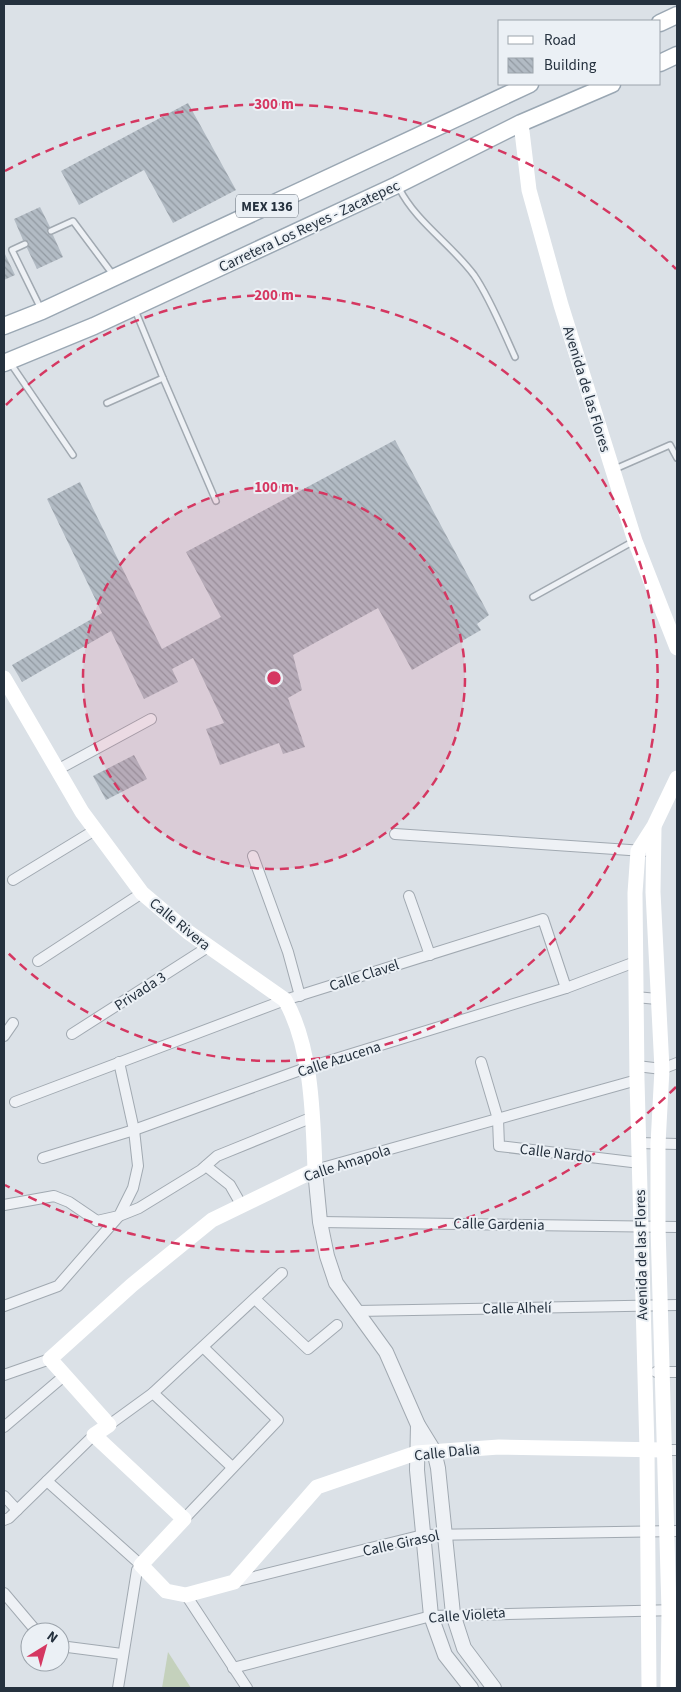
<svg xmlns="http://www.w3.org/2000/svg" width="681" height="1692" viewBox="0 0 681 1692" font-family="'Source Sans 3',sans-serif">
<defs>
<pattern id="building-back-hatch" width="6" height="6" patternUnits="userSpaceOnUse" patternTransform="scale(1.25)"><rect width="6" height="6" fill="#b2bbc4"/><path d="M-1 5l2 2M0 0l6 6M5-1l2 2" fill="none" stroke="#9199a1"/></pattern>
</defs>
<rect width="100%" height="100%" fill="#dbe1e7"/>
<path fill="#c4d1bc" d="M168 1652 191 1688H162Z"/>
<g fill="url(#building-back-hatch)">
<path d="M188 103 236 190 173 223 144 170 79 205 61 171Z"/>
<path d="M40 207 50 227 47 233 53 235 63 257 37 269 27 248 29 242 23 240 14 219Z"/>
<path d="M4 252 15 275 4 280Z"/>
<path d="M395 440 489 615 477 624 481 630 412 670 378 608 293 655 302 690 288 698 305 747 283 754 279 743 220 765 206 729 224 723 193 658 172 669 178 682 144 699 111 631 22 682 12 665 102 613 47 499 80 482 162 649 221 617 186 552Z"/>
<path d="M134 755 147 779 106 800 93 776Z"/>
</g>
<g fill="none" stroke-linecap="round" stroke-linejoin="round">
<defs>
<g id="service">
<path d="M399 188C416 222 451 244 474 275 490 298 503 331 515 357"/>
<path d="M51 231 73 221 114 276"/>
<path d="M25 244 12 250 41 309"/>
<path d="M11 364 73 455"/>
<path d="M163 378 216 501"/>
<path d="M107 403 163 378 135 310"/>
<path d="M615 469 670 445 677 458"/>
<path d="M533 597 634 541"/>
</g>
<g id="minor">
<path d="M57 770 151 719"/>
<path d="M395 834 644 851"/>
<path d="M253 856 288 952 300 996"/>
<path d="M13 880 95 830"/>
<path d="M409 896 430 955"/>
<path d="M38 961 142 893"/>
<path d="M636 997 657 999"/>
<path d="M72 1034 208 947"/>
<path d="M4 1036 13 1023"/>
<path d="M481 1062 498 1119 499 1146 640 1163"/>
<path d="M637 1066 662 1069 677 1063"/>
<path d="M15 1102 285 1000 543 919 566 988"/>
<path d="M639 1143 677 1144"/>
<path d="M43 1158 134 1130 306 1068 566 988 635 962"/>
<path d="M206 1166 230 1185 242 1206"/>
<path d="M315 1170 637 1080"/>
<path d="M4 1205 54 1196 69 1202 97 1221 119 1216 139 1208 201 1170 217 1156 313 1117"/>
<path d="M320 1222 677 1227"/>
<path d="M255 1299 308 1349 337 1325"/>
<path d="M4 1306 58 1286 119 1216 133 1188 138 1166 134 1130 119 1062"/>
<path d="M357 1311 677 1305"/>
<path d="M656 1372H677"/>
<path d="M4 1375 50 1359"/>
<path d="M153 1393 232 1467"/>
<path d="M109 1425 153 1393 282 1273"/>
<path d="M4 1427 64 1376"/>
<path d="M664 1450H677"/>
<path d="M47 1481 141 1565 137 1570 118 1688"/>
<path d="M4 1496 17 1510"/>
<path d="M184 1519 278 1420 204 1348"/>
<path d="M4 1520 9 1518 94 1435"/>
<path d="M234 1582 423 1535 677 1531"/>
<path d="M4 1593 37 1632"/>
<path d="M186 1595 247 1688"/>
<path d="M60 1646 122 1654"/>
<path d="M233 1668 431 1616 677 1610"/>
</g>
<g id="tertiary">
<path d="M315 1170 320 1222 327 1256 336 1283 386 1352 418 1425 434 1451 438 1468 453 1614 464 1648 494 1688"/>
<path d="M418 1425 417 1470 431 1616 445 1655 471 1688"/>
</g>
<g id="primary">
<path d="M660 23 677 15"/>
<path d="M660 63 677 55"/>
<path d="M4 326 42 311 530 84"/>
<path d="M4 363 94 326 397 185 521 123 612 84"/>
</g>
</defs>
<use href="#service" stroke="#a1a9b1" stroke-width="8"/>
<use href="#minor" stroke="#a1a9b1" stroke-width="12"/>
<use href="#tertiary" stroke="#a1a9b1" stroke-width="16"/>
<use href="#primary" stroke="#9aa7b3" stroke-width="19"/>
<use href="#service" stroke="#eef1f5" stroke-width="5"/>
<use href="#minor" stroke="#eef1f5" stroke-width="10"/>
<use href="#tertiary" stroke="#eef1f5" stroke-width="14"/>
<g stroke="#fff" stroke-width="15">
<path d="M521 123 529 190 561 305 635 541 677 648"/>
<path d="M4 678 82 812 142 893 188 932 285 1000C312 1047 313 1117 315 1170L212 1220 132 1285 50 1359 109 1425 94 1435 184 1519 141 1565 166 1591 186 1595 234 1582 317 1487 416 1453 499 1447 664 1450"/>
<path d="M654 828 653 892 662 1069 658 1144V1227L669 1610 668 1688"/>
<path d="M649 1688 647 1450 637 1080 635 893 638 851 654 826 677 778"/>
</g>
<use href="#primary" stroke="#fff" stroke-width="16"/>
</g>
<circle cx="274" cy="678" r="191" fill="#d53761" fill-opacity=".12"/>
<g fill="none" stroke="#d53761" stroke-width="2.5" stroke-dasharray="9 6">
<circle cx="274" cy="678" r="191"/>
<path d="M6 405A383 383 0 1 1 6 951"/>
<path d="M676 1087A574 574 0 0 1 5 1185M5 171A574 574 0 0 1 676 269"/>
</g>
<g text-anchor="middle" stroke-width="4" stroke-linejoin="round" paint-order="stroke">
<rect fill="#ebf0f5" stroke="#606a75" stroke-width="1" x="236" y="194.5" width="62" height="23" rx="4"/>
<g font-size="14" font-weight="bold" fill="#25313e">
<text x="267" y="211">MEX 136</text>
</g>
<g font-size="15" fill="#25313e" stroke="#ebf0f5">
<text transform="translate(309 226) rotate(-25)" y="5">Carretera Los Reyes - Zacatepec</text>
<text transform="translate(587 389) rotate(73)" y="5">Avenida de las Flores</text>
<text transform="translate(180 924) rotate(39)" y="5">Calle Rivera</text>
<text transform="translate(364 975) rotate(-18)" y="5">Calle Clavel</text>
<text transform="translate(140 991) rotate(-33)" y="5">Privada 3</text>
<text transform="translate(339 1059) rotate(-18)" y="5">Calle Azucena</text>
<text transform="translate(556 1153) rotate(7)" y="5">Calle Nardo</text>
<text transform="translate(347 1163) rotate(-18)" y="5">Calle Amapola</text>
<text transform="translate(499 1224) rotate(1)" y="5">Calle Gardenia</text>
<text transform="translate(641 1255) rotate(-91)" y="5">Avenida de las Flores</text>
<text transform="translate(517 1308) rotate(-1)" y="5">Calle Alhelí</text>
<text transform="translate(447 1452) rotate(-6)" y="5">Calle Dalia</text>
<text transform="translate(401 1543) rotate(-12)" y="5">Calle Girasol</text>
<text transform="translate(467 1615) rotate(-4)" y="5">Calle Violeta</text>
</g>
</g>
<circle cx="274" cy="678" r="8" fill="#d53761" stroke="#ebf0f5" stroke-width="2.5"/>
<g font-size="15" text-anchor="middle" font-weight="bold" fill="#d53761" stroke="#ebf0f5" stroke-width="4" stroke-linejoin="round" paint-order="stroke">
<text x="274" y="109">300 m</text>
<text x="274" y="300">200 m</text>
<text x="274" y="492">100 m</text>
</g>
<rect width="681" height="1692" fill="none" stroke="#25313e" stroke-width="10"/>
<rect x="498" y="20" width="162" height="65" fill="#ebf0f5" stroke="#9ca4ac"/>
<rect x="508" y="36" width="25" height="8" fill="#ffffff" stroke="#9ca4ac"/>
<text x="544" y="45" font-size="15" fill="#25313e">Road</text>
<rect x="508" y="58" width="25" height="15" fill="url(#building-back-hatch)" stroke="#9ca4ac"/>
<text x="544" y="70" font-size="15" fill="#25313e">Building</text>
<g transform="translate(45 1647) rotate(37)"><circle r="24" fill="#ebf0f5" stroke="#9ca4ac"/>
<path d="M0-4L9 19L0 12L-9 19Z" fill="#d53761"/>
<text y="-8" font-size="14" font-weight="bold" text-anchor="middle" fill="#25313e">N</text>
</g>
</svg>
